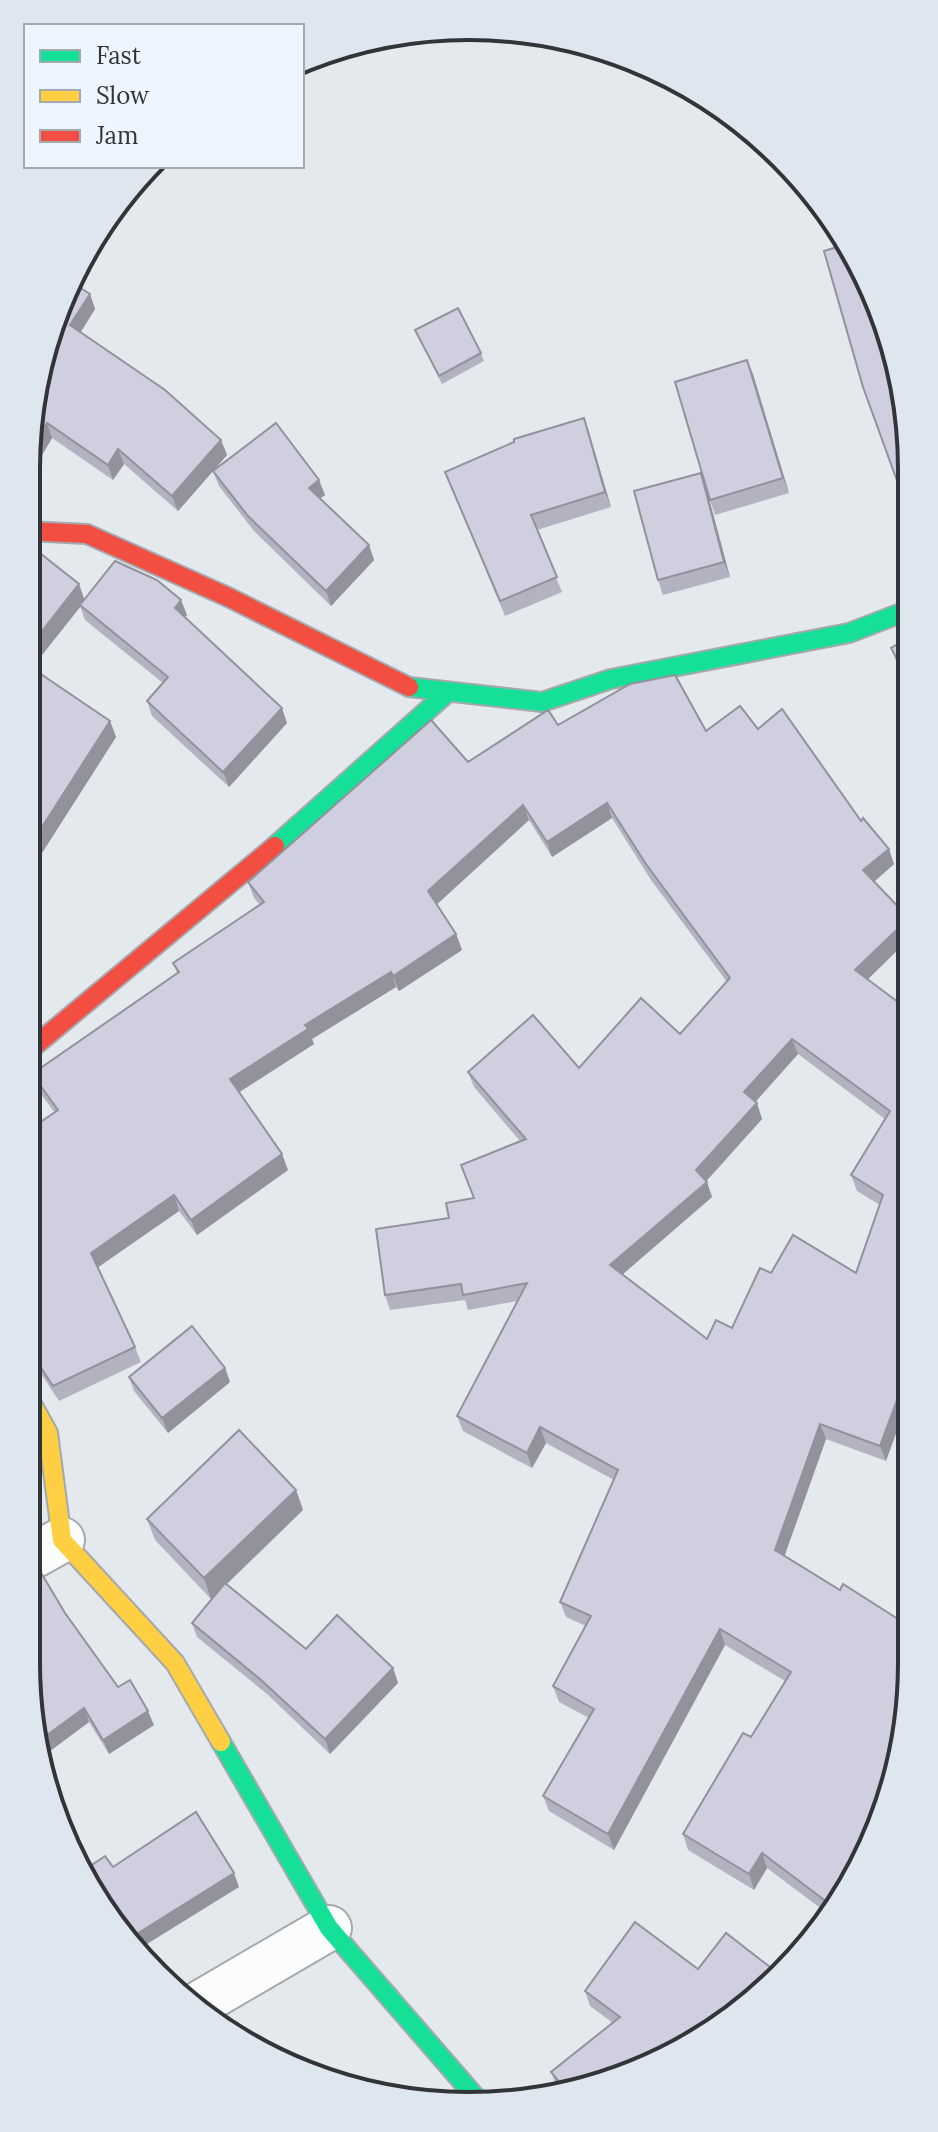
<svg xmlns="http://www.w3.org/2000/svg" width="938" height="2132" viewBox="0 0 938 2132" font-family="Lora,serif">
<rect width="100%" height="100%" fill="#e4e9ee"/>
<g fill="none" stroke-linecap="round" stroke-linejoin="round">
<defs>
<g id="street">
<path d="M26 1560 62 1540"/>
<path d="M197 2005 329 1928"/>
</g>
<g id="fast">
<path d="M409 687 542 702 611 679 849 633 909 610"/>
<path d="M275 846 448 692"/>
<path d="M221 1742 329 1928 479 2101"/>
</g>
<path id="slow" d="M26 1393 48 1433 62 1540 175 1663 221 1742"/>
<g id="jam">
<path d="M26 531 87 534 228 597 409 687"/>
<path d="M26 1053 275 846"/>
</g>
</defs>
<use href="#street" stroke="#a5a9ad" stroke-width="48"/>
<use href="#fast" stroke="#a5a9ad" stroke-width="22"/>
<use href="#slow" stroke="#a5a9ad" stroke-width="22"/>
<use href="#jam" stroke="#a5a9ad" stroke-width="22"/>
<use href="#street" stroke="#fbfcfc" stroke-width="44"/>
<use href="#fast" stroke="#16e098" stroke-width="18"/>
<use href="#slow" stroke="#ffcf43" stroke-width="18"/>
<use href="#jam" stroke="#f24e42" stroke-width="18"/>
</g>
<g fill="#b3b2c0" fill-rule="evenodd">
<path d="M90 294 95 309 81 332 221 440 227 455 178 511 124 464 113 480 52 438 26 482Z"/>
<path d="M415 330 481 353 484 361 442 384Z"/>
<path d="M747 360 789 493 715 515 710 500Z"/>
<path d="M584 418 611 507 537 530 562 592 505 616 445 472Z"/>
<path d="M213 471 325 495 320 498 369 545 374 560 331 606 254 531 219 486Z"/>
<path d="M701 473 730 577 663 595 658 580Z"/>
<path d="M26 552 84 600 187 615 185 617 287 723 229 787 152 716 147 701 163 683 85 620 80 606 32 668 110 721 116 737 26 878Z"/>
<path d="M909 638V687L898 666 891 648Z"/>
<path d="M558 725 706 731 758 729 861 821 894 864 874 882 909 918 910 920V938L867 979 910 1011 886 1461 826 1439 784 1556 888 1806 827 1913 767 1868 754 1890 688 1850 683 1834 751 1737 785 1681 725 1645 614 1850 549 1811 543 1796 589 1718 559 1702 553 1686 586 1626 566 1617 560 1602 614 1480 546 1443 532 1468 463 1431 457 1416 517 1301 468 1310 465 1300 390 1310 385 1295 449 1218 473 1198 520 1141 474 1087 468 1072 579 1068 680 1034 727 982 651 880 612 818 552 857 529 820 437 904 456 934 462 950 399 991 396 987 312 1039 314 1044 239 1092 288 1170 197 1235 179 1211 98 1267 135 1347 141 1362 59 1401 40 1372 26 1368V1132L55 1113 38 1090 32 1074 177 973 173 963 260 905 254 898 248 882 468 762ZM798 1054 885 1119 851 1175 857 1191 880 1205 856 1273H771L732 1328 707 1339 623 1274 712 1197 706 1181 762 1119 755 1102Z"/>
<path d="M225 1368 230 1382 168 1433 134 1391 129 1377Z"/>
<path d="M296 1490 303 1510 227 1584 306 1649 393 1668 398 1683 330 1754 267 1694 197 1637 192 1623 211 1599 155 1540 147 1519Z"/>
<path d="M65 1613 118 1687 154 1725 109 1754 89 1722 42 1757 26 1663Z"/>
<path d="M585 1991 690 2047 560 2091 557 2087 551 2072 613 2023 590 2006Z"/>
</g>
<g fill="#92919c">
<path d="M90 294 95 309 76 339 70 325Z"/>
<path d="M747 360 753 374 789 493 783 478Z"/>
<path d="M584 418 589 432 611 507 605 492Z"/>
<path d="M47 423 52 438 26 482V469L28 454Z"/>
<path d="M221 440 227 455 178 511 172 496Z"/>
<path d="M118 449 124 464 113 480 108 465Z"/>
<path d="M701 473 706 487 730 577 724 562Z"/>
<path d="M319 480 325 495 314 503 309 488Z"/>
<path d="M369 545 374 560 331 606 326 591Z"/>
<path d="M79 584 85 601 26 675V651Z"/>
<path d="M181 600 187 615 180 623 175 608Z"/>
<path d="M282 708 287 723 229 787 223 772Z"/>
<path d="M110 721 116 737 26 878V852Z"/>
<path d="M607 803 612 818 552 857 547 842Z"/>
<path d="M523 805 529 820 434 907 428 891Z"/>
<path d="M889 849 894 864 869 886 863 870Z"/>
<path d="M30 894 36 911 26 926V901Z"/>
<path d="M909 918 910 938 861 986 855 970Z"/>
<path d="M456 934 462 950 399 991 393 976Z"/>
<path d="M391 972 396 987 312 1039 314 1044 235 1095 230 1079 305 1025Z"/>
<path d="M792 1039 798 1054 750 1108 744 1092Z"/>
<path d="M757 1103 762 1119 702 1186 696 1170Z"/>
<path d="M282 1154 288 1170 197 1235 191 1220Z"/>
<path d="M707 1182 712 1197 616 1280 610 1265Z"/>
<path d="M174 1195 179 1211 97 1268 91 1253Z"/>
<path d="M911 1362V1393L886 1461 880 1446Z"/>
<path d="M225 1368 230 1382 168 1433 162 1418Z"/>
<path d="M820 1424 826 1439 781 1566 775 1550Z"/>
<path d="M540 1427 546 1443 532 1468 527 1453Z"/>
<path d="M296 1490 303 1510 211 1599 204 1578Z"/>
<path d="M720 1629 725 1645 614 1850 608 1834Z"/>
<path d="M393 1668 398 1683 330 1754 325 1739Z"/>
<path d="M84 1708 89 1722 42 1757 39 1741Z"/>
<path d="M148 1711 154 1725 109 1754 103 1740Z"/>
<path d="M762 1853 767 1868 754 1890 749 1874Z"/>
<path d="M234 1873 239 1887 134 1952 127 1940Z"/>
</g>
<g fill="#d0cfdf" stroke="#92919c" stroke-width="2" fill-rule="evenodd">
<path d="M844 245 878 299 908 411V511L863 387 824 251Z"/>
<path d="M74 284 90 294 70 325 165 390 221 440 172 496 118 449 108 465 47 423 28 454 50 326Z"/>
<path d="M458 308 481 353 439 376 415 330Z"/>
<path d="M747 360 783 478 710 500 675 382Z"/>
<path d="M584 418 605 492 531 515 557 577 500 601 445 472 514 442V439Z"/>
<path d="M276 423 319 480 309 488 369 545 326 591 248 516 213 471Z"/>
<path d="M701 473 724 562 658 580 634 491Z"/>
<path d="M31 546 79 584 26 651V552Z"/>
<path d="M115 561 157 580 181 600 175 608 282 708 223 772 147 701 168 677 80 605Z"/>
<path d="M909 638V681L891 648Z"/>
<path d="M26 664 110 721 26 852Z"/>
<path d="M675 675 706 731 740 706 758 729 782 709 861 821 863 818 889 849 863 870 909 918 855 970 910 1011 911 1362 880 1446 820 1424 775 1550 840 1590 843 1584 912 1628V1663L888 1806 831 1905 762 1853 749 1874 683 1834 743 1733 751 1737 791 1672 720 1629 608 1834 543 1796 594 1709 553 1686 591 1616 560 1602 618 1470 540 1427 527 1453 457 1416 527 1283 463 1295 461 1284 385 1295 376 1229 449 1218 446 1203 474 1198 461 1165 526 1139 468 1072 533 1015 579 1068 641 998 680 1034 730 978 646 864 607 803 547 842 523 805 428 891 456 934 393 976 391 972 305 1025 308 1029 230 1079 282 1154 191 1220 174 1195 91 1253 135 1347 53 1386 34 1357 26 1354V1132L58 1110 32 1074 179 972 173 963 264 902 248 882 431 720 468 762 548 710 558 725 630 684ZM792 1039 890 1111 851 1175 883 1195 856 1273 793 1235 771 1273 760 1268 732 1328 716 1320 707 1339 610 1265 707 1182 696 1170 757 1103 744 1092Z"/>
<path d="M26 891 30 894 26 901Z"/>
<path d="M192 1326 225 1368 162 1418 129 1377Z"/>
<path d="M239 1430 296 1490 204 1578 147 1519Z"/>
<path d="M37 1566 65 1613 118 1687 130 1680 148 1711 103 1740 84 1708 39 1741 26 1663V1572Z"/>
<path d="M225 1583 306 1649 337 1615 393 1668 325 1739 261 1680 192 1623Z"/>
<path d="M196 1812 234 1873 127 1940 86 1869 105 1856 113 1867Z"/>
<path d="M635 1922 698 1969 726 1933 779 1974 690 2047 565 2089 551 2072 620 2017 585 1991Z"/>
</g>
<path d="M0 0H938V2132H0ZM469 40H469A429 429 0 0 1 898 469V1663A429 429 0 0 1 469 2092H469A429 429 0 0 1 40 1663V469A429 429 0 0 1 469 40Z" fill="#dee7ef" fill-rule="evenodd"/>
<path fill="none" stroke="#323538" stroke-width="4" d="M469 40H469A429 429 0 0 1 898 469V1663A429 429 0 0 1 469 2092H469A429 429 0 0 1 40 1663V469A429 429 0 0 1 469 40Z"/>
<rect x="24" y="24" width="280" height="144" fill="#edf6ff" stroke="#a2a9af" stroke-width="2"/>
<rect x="40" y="50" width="40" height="12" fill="#16e098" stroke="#a2a9af" stroke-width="2"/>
<text x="96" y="64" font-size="24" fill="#323538">Fast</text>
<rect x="40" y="90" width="40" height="12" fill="#ffcf43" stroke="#a2a9af" stroke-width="2"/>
<text x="96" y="104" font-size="24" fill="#323538">Slow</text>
<rect x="40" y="130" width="40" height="12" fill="#f24e42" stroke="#a2a9af" stroke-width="2"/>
<text x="96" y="144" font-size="24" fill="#323538">Jam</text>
</svg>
